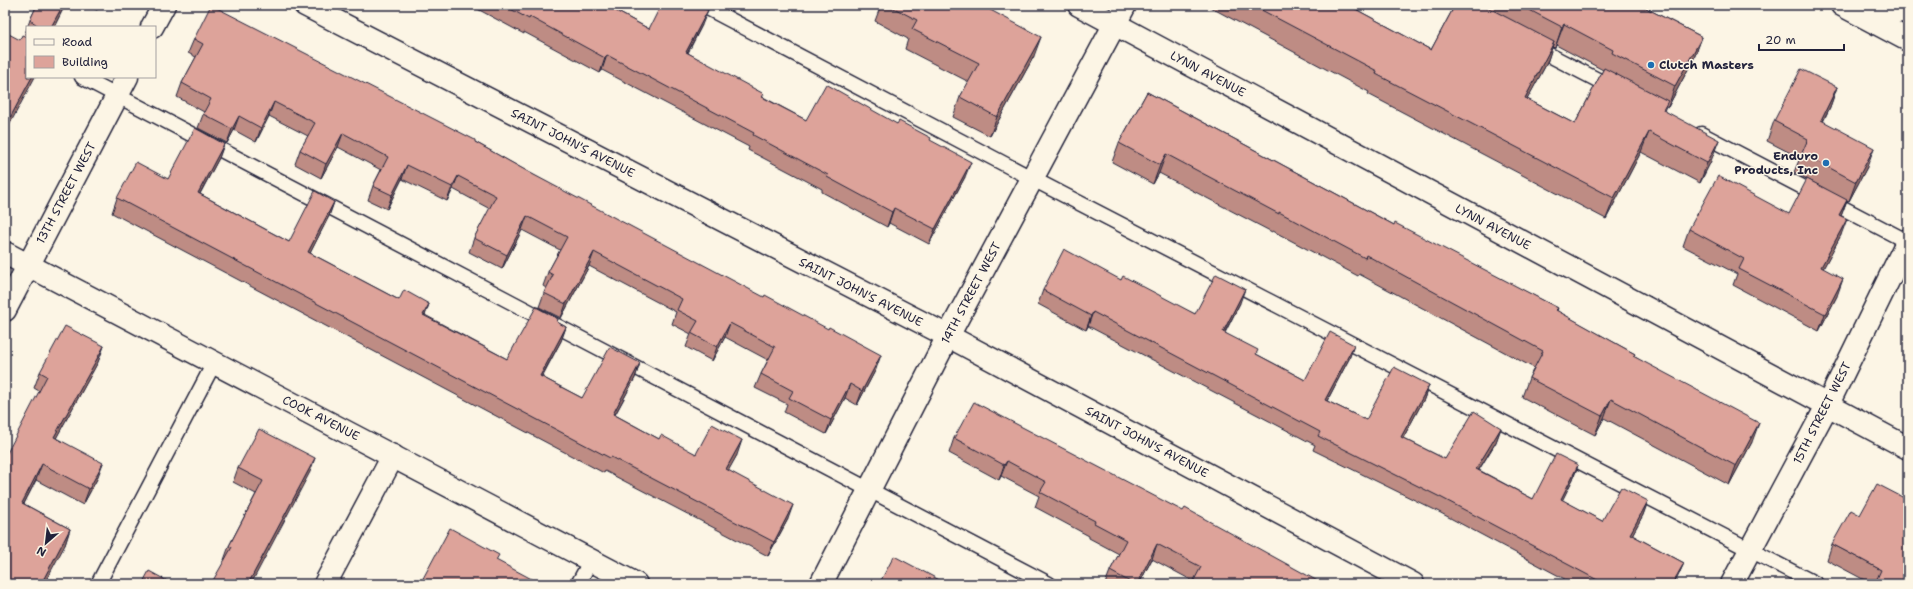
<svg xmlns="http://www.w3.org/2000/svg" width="1913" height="589" viewBox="0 0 1913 589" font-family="'Shantell Sans',sans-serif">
<rect width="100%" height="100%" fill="#fcf5e5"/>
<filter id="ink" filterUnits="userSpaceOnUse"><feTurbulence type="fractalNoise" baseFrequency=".025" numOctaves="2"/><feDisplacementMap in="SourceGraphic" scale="8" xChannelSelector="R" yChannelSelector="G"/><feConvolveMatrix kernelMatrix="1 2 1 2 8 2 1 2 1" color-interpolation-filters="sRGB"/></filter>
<g filter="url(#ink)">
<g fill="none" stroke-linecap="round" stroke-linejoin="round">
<defs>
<g id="lane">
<path d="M702 5 1033 179 1816 584"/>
<path d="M1532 46 1615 89"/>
<path d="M82 77 1049 584"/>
<path d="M1701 134 1908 242"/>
<path d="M98 584 214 363"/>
<path d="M578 584 591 560"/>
</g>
<g id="street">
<path d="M305 5 948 336 1413 584"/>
<path d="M1079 5 1908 448"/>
<path d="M152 27 164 5"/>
<path d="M5 253 636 584"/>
<path d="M5 310 127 77"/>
<path d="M325 584 393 456"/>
</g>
<g id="secondary">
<path d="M1842 5 1908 40"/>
<path d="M1862 10C1878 16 1893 14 1908 9"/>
<path d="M821 584 948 336 1125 5"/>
<path d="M1732 584 1827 406 1908 240"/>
</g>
</defs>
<use href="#lane" stroke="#22223b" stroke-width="17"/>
<use href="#street" stroke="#22223b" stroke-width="25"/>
<use href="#secondary" stroke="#22223b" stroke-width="25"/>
<use href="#lane" stroke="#fcf5e5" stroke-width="14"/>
<use href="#street" stroke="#fcf5e5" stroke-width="22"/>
<use href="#secondary" stroke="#fcf5e5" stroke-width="22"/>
</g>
<g fill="#be8c84" stroke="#22223b" fill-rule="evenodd">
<path d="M37 5H65L54 27H27V77L24 36 30 20Z"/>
<path d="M87 5H100L97 10Z"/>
<path d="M470 5H605L649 29 702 25 688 53 763 97 806 120 897 124 930 141 965 177 929 244 889 223 887 227 822 192V189L748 150 749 147 602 70 600 73 524 32V34Z"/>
<path d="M881 5H981L1034 56 990 136 953 117 960 97 969 82 905 49 908 39 875 21Z"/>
<path d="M1206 5H1348L1431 50 1455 5H1640L1702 37 1694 58 1668 107 1666 106 1664 111 1711 161 1700 183 1641 152 1606 219 1368 94 1369 92ZM1556 45 1603 70 1575 124 1527 99 1547 63 1552 47 1555 48Z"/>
<path d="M194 39 475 142 876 369 857 405 845 398 826 434 784 412 787 404 755 388 761 374 768 360 725 337 712 361 686 347 691 334 672 324 676 312 589 266 561 318 539 307 544 293 546 288 543 286 548 272 560 250 522 230 502 269 469 252 474 238 490 209 453 189 447 201 402 179 387 209 368 200 373 186 381 170 338 147 321 178 295 164 300 150 308 136 269 116 256 142 234 130 227 143 198 128 204 112 177 97 182 83 196 57 188 53Z"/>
<path d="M1837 87 1830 107 1823 122 1867 167 1849 201 1847 200 1841 216V235L1823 268 1837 296 1819 331 1733 285 1737 274 1683 246 1689 229 1789 214 1827 190 1794 172 1800 158 1767 141 1774 121Z"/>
<path d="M1147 92 1394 225 1558 308 1557 311 1635 354 1634 356 1752 442 1729 485 1604 418 1595 435 1522 397 1529 378 1534 368 1359 274 1358 276 1273 231 1272 232 1159 173 1153 184 1112 162 1119 143Z"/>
<path d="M224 144 219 158 200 194 289 242 334 202 329 216 310 253 399 300 429 304 425 315 507 359 558 319 557 322 566 327 561 341 542 377 582 398 640 363 635 378 615 415 659 439 696 454 737 455 728 470 788 519 768 556 605 471 604 473 112 213 117 198 168 179Z"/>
<path d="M1121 280 1195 314 1240 303 1225 333 1256 354 1305 380 1354 345 1349 359 1327 401 1366 420 1429 385 1424 399 1403 438 1445 459 1501 428 1496 442 1479 470 1533 499 1578 465 1573 479 1562 500 1602 521 1648 501 1643 515 1632 535 1684 563 1678 576 1674 584H1574L1437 511 1313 450 1315 445 1088 326 1086 330 1038 304 1043 290Z"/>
<path d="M104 346 98 362 56 438 97 479 83 505 36 480 24 504 70 529 65 545 5 584 39 391 34 388 40 372Z"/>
<path d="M954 438 1323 584H1192L1193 581 1152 559 1139 584H1105L1110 571 1119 554 1089 538V536L1035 507 1039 496 1001 476 999 480 949 453Z"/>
<path d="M238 468 310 472 224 560 229 546 256 494 233 482Z"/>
<path d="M1832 544 1908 584H1872L1827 560Z"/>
</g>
<g fill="#9b726c" stroke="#22223b">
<path d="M63 5H65L54 27H51Z"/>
<path d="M708 10 702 25 680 67 686 52Z"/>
<path d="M1564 24 1556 45 1555 48 1562 27Z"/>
<path d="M1041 37 1034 56 990 136 997 117Z"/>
<path d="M1702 37 1694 58 1668 107 1675 86Z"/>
<path d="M1554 42 1547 63 1517 118 1525 98Z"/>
<path d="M607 55 602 70 600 73 605 58Z"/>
<path d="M32 77H35L5 133V127Z"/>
<path d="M1837 87 1830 107 1813 140 1821 120Z"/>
<path d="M274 102 269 116 256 142 261 128Z"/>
<path d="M239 116 234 130 227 143 232 129Z"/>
<path d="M1649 132 1641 152 1606 219 1614 198Z"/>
<path d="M343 133 338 147 321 178 326 164Z"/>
<path d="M1719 140 1711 161 1700 183 1707 163Z"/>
<path d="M224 144 219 158 192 208 198 193Z"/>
<path d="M1874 148 1867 167 1849 201 1856 182Z"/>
<path d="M1166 154 1159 173 1153 184 1160 165Z"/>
<path d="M971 162 965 177 929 244 935 229Z"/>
<path d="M407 165 402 179 387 209 392 195Z"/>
<path d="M458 176 453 189 447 201 452 187Z"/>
<path d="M1847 200 1841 216 1839 215Z"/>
<path d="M334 202 329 216 303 267 308 252Z"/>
<path d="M894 208 889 223 887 227 892 212Z"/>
<path d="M527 216 522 230 502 269 507 255Z"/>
<path d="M1847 219 1841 235 1815 284 1821 267Z"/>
<path d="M594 252 589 266 561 318 566 304Z"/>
<path d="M1843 279 1837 296 1819 331 1825 314Z"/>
<path d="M1245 289 1240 303 1218 345 1223 332Z"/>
<path d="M429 304 424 318 423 315Z"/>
<path d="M1093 312 1088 326 1086 330 1091 316Z"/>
<path d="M730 323 725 337 712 361 717 347Z"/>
<path d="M566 327 561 341 534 390 540 376Z"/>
<path d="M1354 345 1349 359 1320 414 1325 400Z"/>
<path d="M104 346 98 362 48 453 54 437Z"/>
<path d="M881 355 876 369 857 405 862 391Z"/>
<path d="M640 363 635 378 607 429 613 414Z"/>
<path d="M850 384 845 398 826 434 831 420Z"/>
<path d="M1429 385 1424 399 1396 451 1401 437Z"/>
<path d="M1611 399 1604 418 1595 435 1602 416Z"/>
<path d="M1759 423 1752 442 1729 485 1736 466Z"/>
<path d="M1501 428 1496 442 1471 482 1476 469Z"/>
<path d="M742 440 737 455 721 484 726 469Z"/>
<path d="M315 458 310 472 251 584H248Z"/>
<path d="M1007 461 1001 476 999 480 1004 465Z"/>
<path d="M103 463 97 479 83 505 89 489Z"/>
<path d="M42 464 36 480 16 519 22 503Z"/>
<path d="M1578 465 1573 479 1556 513 1561 499Z"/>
<path d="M1648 501 1643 515 1625 548 1630 534Z"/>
<path d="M793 505 788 519 768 556 774 542Z"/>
<path d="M70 529 65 545 44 584H41Z"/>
<path d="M1157 544 1152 559 1139 584H1137Z"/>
<path d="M1684 563 1678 576 1674 584H1672Z"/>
</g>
<g fill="#dda39a" stroke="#22223b">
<path d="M37 5H63L51 27H40L30 20Z"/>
<path d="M211 5 475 140V142L534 175 764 297 765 295 828 329 829 327 881 355 862 391 850 384 831 420 789 398 793 391 761 374 775 347 730 323 717 347 691 333 698 321 677 310 682 299 594 252 566 304 544 293 553 275 548 272 567 237 527 216 507 255 474 238 496 196 458 176 452 187 407 165 392 195 373 186 388 157 343 133 326 164 300 150 315 123 274 102 261 128 239 116 232 129 203 114 211 99 182 83 203 44 194 39Z"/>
<path d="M503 5H605L649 29 661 5H697L708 10 686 52 764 94 762 97 806 120 826 84 897 124 899 121 931 138 930 140 971 162 935 229 894 208 892 212 827 177 828 175 753 135 754 133 607 55 605 58 530 17 529 19Z"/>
<path d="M888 5H981L1041 37 997 117 960 97 979 63 912 29 917 20Z"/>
<path d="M1252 5H1348L1431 50 1455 5H1483L1554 42 1525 98 1575 124 1604 68 1668 101 1663 110 1719 140 1707 163 1649 132 1614 198 1376 74 1377 71Z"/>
<path d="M1520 5H1640L1702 37 1675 86 1612 53 1613 50 1564 24 1562 27Z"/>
<path d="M5 32 20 40 22 35 27 37V77H32L5 127Z"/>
<path d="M1801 69 1837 87 1821 120 1874 148 1856 182 1802 153 1808 139 1774 121Z"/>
<path d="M1147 92 1394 225 1395 223 1558 308 1556 310 1635 354 1633 356 1759 423 1736 466 1611 399 1602 416 1529 378 1543 351 1366 255 1365 258 1279 212V214L1166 154 1160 165 1119 143Z"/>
<path d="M195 128 224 144 198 193 289 242 315 191 334 202 308 252 399 300 404 290 429 304 423 315 507 359 536 307 558 319 557 322 566 327 540 376 582 398 610 347 640 363 613 414 659 439 661 435 696 454 712 424 742 440 726 469 793 505 774 542 611 457 610 458 117 198 136 162 168 179Z"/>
<path d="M1718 176 1789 214 1807 179 1847 200 1839 215 1847 219 1821 267 1843 279 1825 314 1739 269 1744 259 1689 229Z"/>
<path d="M1064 249 1121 280 1123 276 1195 314 1216 274 1245 289 1223 332 1258 350 1256 354 1305 380 1330 332 1354 345 1325 400 1366 420 1394 367 1429 385 1401 437 1445 459 1474 411 1501 428 1476 469 1533 499 1556 454 1578 465 1561 499 1602 521 1621 487 1648 501 1630 534 1684 563 1672 584H1605L1442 498 1318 436 1320 432 1093 312 1091 316 1043 290Z"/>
<path d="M65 326 104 346 54 437 103 463 89 489 42 464 22 503 70 529 41 584H5V457L47 376 40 372Z"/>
<path d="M974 402 1183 511 1185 508 1323 584H1241L1234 580 1232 584H1192L1201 567 1157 544 1137 584H1134L1110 571 1126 540 1094 523 1095 521 1040 492 1046 482 1007 461 1004 465 954 438Z"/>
<path d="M259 429 315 458 248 584H211L232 547 229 546 263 481 238 468Z"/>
<path d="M1877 484 1908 500V584H1877L1878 582 1876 581 1881 570 1832 544 1851 510 1860 515Z"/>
<path d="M450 528 499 555 496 560 541 584H420Z"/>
<path d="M894 556 947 584H879Z"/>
<path d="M149 571 173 584H142Z"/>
</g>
</g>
<g fill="#1f6fb2" stroke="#fcf5e5" stroke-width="1.5">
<circle cx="1651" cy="65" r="4"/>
<circle cx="1826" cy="163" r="4"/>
</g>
<g text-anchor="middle" stroke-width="3" stroke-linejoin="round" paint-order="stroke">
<g font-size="12" font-weight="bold" fill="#22223b" stroke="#fcf5e5" text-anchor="start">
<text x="1659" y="69">Clutch Masters</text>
<text x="1818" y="160" text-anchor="end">Enduro<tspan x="1818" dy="14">Products, Inc</tspan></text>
</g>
<g font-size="12" fill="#22223b" stroke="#fcf5e5">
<text transform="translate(1208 74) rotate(28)" y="4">LYNN AVENUE</text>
<text transform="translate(573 143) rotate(27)" y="4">SAINT JOHN'S AVENUE</text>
<text transform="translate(66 193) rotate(-62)" y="4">13TH STREET WEST</text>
<text transform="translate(1493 227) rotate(28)" y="4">LYNN AVENUE</text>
<text transform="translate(861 292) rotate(27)" y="4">SAINT JOHN'S AVENUE</text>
<text transform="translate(971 293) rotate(-62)" y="4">14TH STREET WEST</text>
<text transform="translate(1822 413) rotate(-63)" y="4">15TH STREET WEST</text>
<text transform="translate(321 418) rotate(27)" y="4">COOK AVENUE</text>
<text transform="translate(1147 442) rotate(28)" y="4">SAINT JOHN'S AVENUE</text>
</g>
</g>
<rect width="1913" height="589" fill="none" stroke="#fcf5e5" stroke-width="20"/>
<rect x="10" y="10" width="1893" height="569" fill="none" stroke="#22223b" stroke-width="1.5" filter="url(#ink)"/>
<rect x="26" y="26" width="130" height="52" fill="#fcf5e5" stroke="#a5a1a1"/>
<rect x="34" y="39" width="20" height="6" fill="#fcf5e5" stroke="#a5a1a1"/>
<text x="62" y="46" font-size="12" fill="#22223b">Road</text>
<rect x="34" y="56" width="20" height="12" fill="#dda39a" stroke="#a5a1a1"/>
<text x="62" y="66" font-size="12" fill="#22223b">Building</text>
<g transform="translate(46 543) rotate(208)" stroke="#fcf5e5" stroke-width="3" paint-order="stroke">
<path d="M0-3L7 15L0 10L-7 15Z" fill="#22223b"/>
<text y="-6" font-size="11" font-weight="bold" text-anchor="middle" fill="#22223b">N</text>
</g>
<path d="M1759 44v6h85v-6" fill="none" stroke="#22223b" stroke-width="2"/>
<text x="1765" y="44" font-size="12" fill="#22223b" stroke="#fcf5e5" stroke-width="3" paint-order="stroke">20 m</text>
</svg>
